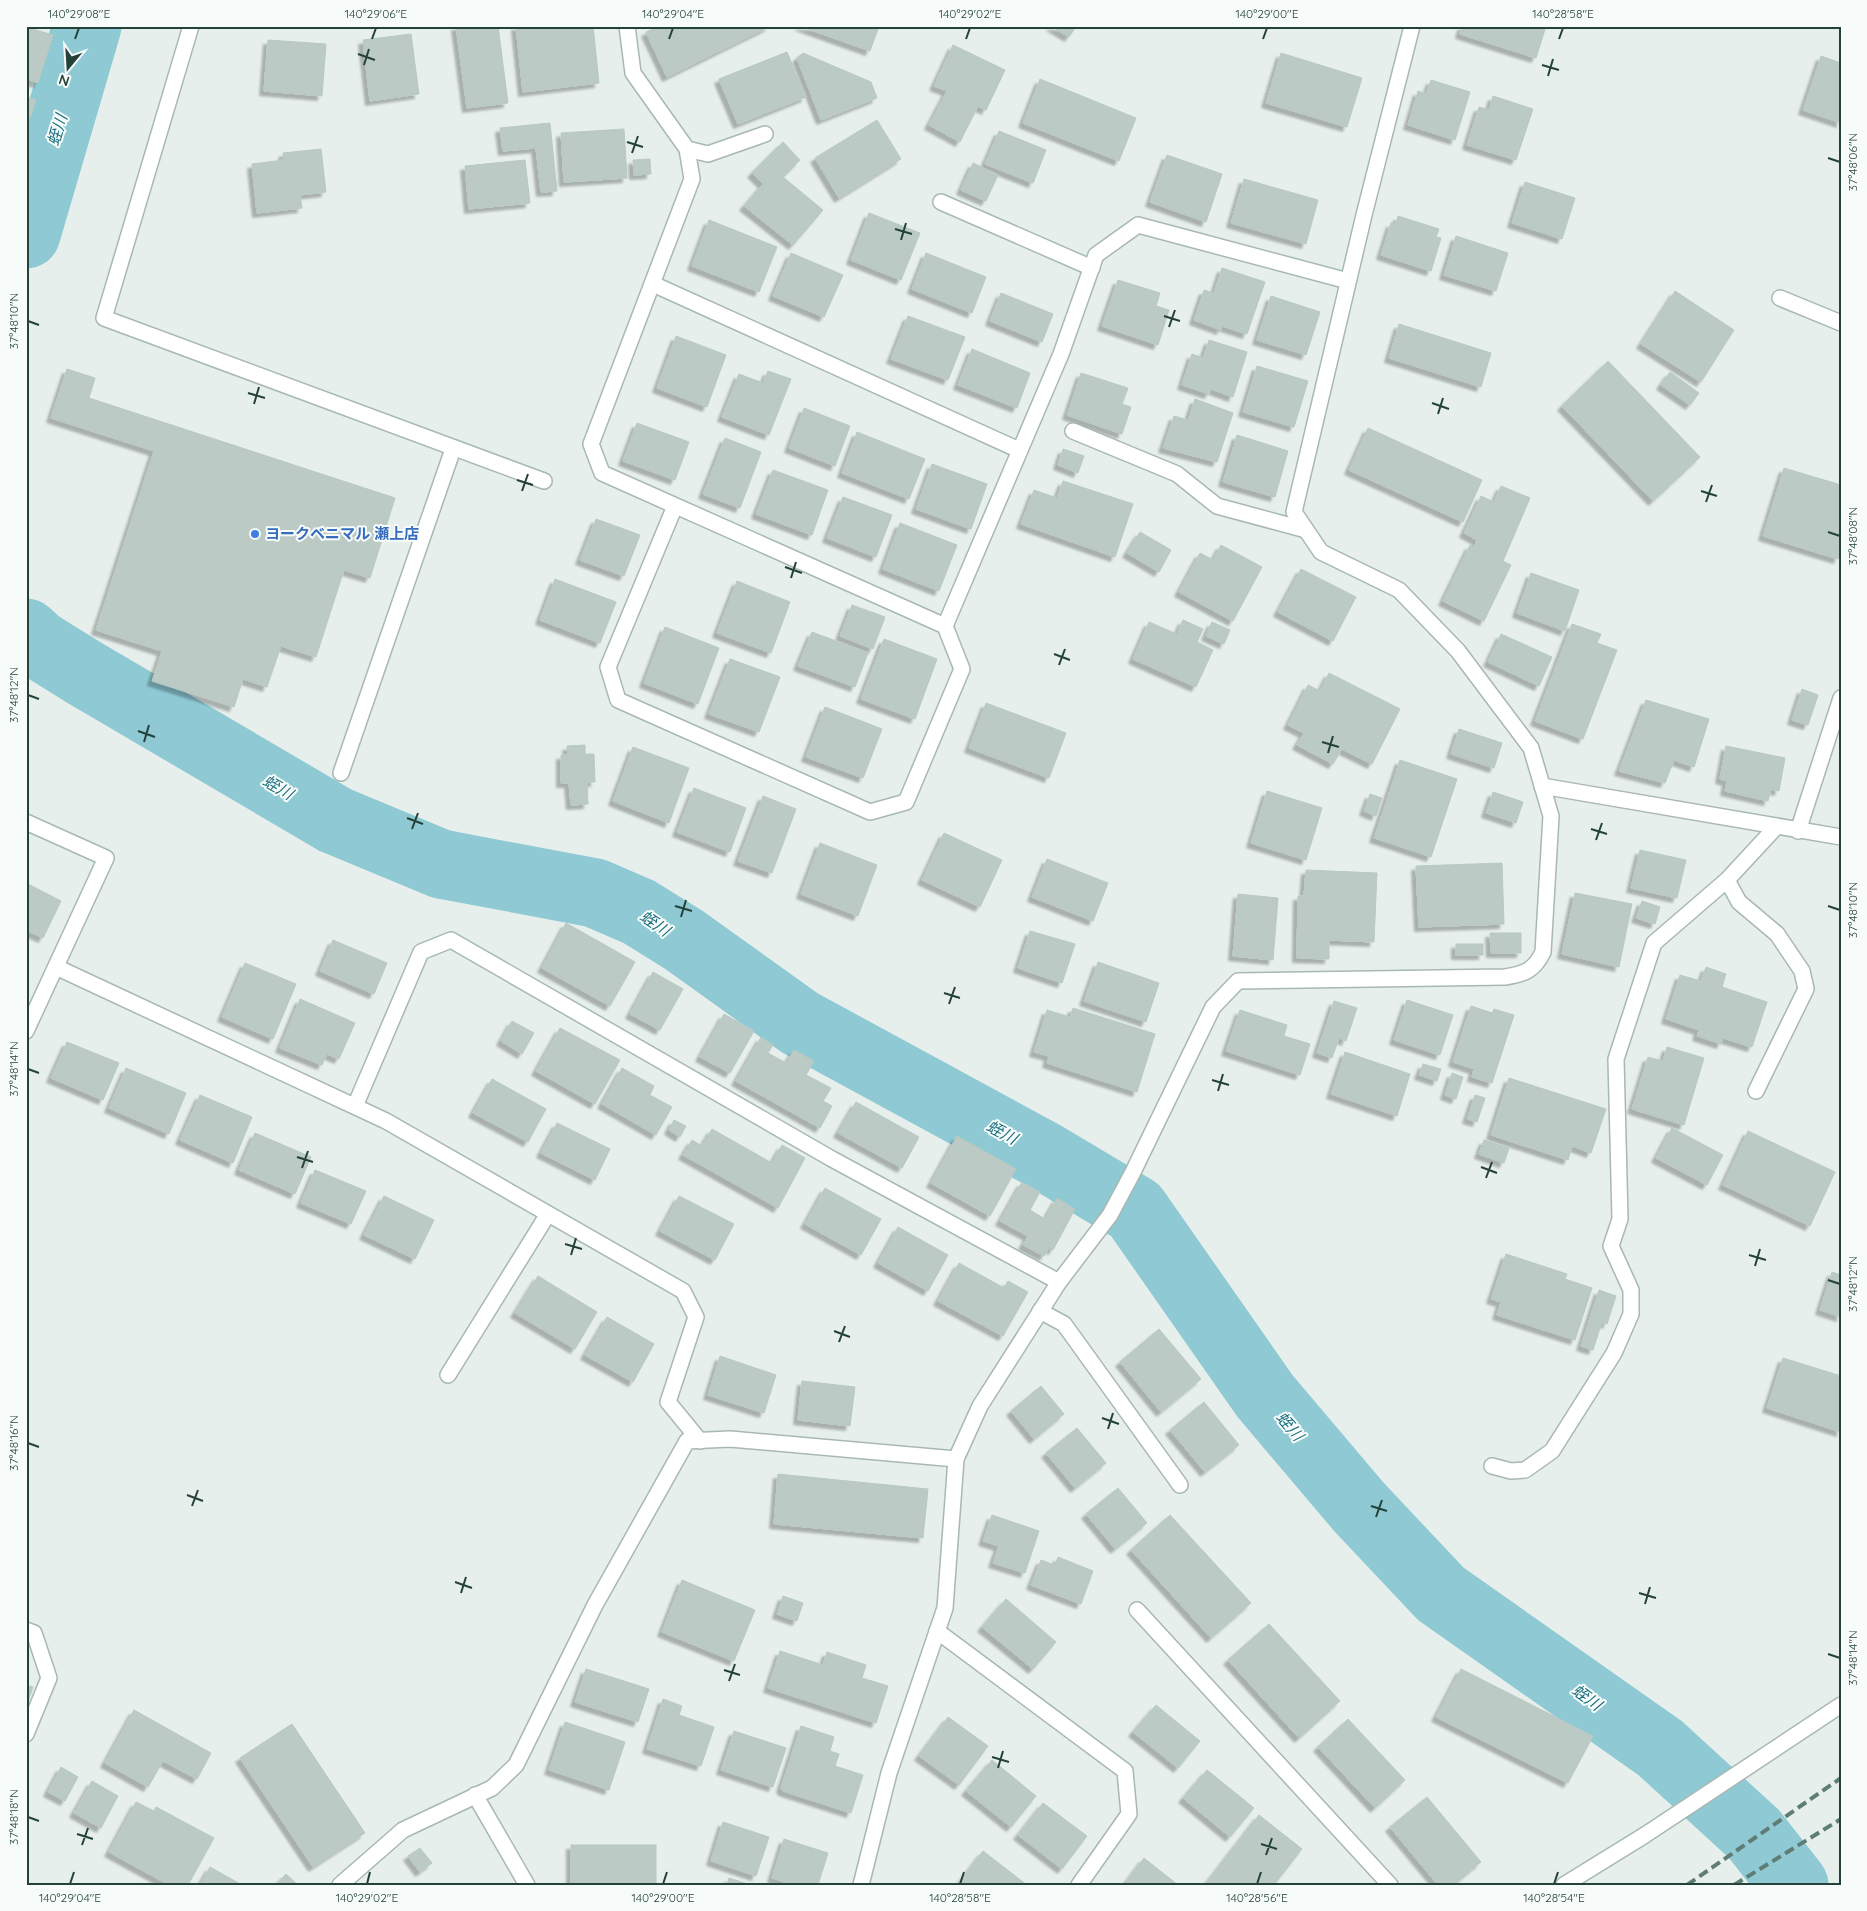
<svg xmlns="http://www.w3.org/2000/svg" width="1867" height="1911" viewBox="0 0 1867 1911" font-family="Quicksand,'Noto Sans JP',sans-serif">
<defs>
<filter id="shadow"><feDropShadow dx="-4.5" dy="4.5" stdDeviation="1" flood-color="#0004"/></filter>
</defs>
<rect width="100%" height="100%" fill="#e6efeb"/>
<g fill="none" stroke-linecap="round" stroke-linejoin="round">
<g stroke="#8ec9d4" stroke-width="69">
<path d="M26 234 87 26"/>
<path d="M26 633 38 644 83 672 335 820 441 864 595 893 639 912 684 940 800 1023 1041 1154 1135 1210 1265 1396 1359 1507 1441 1594 1660 1748 1754 1834 1794 1885"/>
</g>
</g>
<g fill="#bbcac4" stroke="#b8c9c2" filter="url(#shadow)">
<path d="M456 26H498L508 103 467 108Z"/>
<path d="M516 26H593L599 83 523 92Z"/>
<path d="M659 26H770L667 77 646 32Z"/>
<path d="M800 26H879L870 51Z"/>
<path d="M1051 26H1076L1069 37Z"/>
<path d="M1462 26H1546L1536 58 1460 34Z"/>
<path d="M26 27 53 35 38 83 26 79Z"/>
<path d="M411 34 419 94 370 101 363 40Z"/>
<path d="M268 40 326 44 322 96 264 91Z"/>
<path d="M953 45 1005 70 986 110 978 106 960 142 929 125 947 91 934 86Z"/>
<path d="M787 52 806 97 738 124 719 79Z"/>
<path d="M803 53 871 82 877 98 821 120 797 58Z"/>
<path d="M1281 53 1362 78 1347 127 1266 103Z"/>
<path d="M1821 56 1841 63V123L1803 110Z"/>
<path d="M1040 79 1136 118 1119 161 1023 123Z"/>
<path d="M1431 80 1470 92 1455 140 1408 125 1418 91 1426 94Z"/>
<path d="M1493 96 1533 109 1516 160 1467 145 1479 107 1489 110Z"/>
<path d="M26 97 36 100 30 118 26 117Z"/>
<path d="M877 120 901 159 839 198 815 158Z"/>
<path d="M550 123 557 191 541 192 536 148 503 151 500 128Z"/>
<path d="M624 129 627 178 564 182 561 133Z"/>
<path d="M999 131 1046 150 1033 183 985 164Z"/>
<path d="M783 142 800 160 783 177 823 210 793 245 744 206 763 184 752 173Z"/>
<path d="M321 149 326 192 300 195 302 208 257 213 252 164 284 160 283 153Z"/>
<path d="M1167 155 1222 174 1206 222 1150 202Z"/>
<path d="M650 159 651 174 634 175 633 160Z"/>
<path d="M525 160 530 203 469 209 465 166Z"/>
<path d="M973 163 998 175 986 201 961 190Z"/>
<path d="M1244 179 1318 200 1306 244 1231 223Z"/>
<path d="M1525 182 1575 198 1562 239 1512 223Z"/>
<path d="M869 213 920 233 901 280 851 260Z"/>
<path d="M1398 216 1439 229 1436 237 1441 238 1431 271 1381 255 1391 223 1396 224Z"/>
<path d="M709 220 777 247 759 292 692 266Z"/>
<path d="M1456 236 1508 253 1496 291 1444 275Z"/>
<path d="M791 253 843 275 824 317 773 296Z"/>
<path d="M926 253 986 277 972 313 912 289Z"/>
<path d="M1222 268 1265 282 1247 334 1222 326 1221 330 1194 320 1204 290 1214 293Z"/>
<path d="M1118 280 1160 293 1156 306 1169 310 1158 345 1102 326Z"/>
<path d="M1675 291 1734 330 1701 382 1641 344Z"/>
<path d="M1001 293 1053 314 1042 342 990 321Z"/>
<path d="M1271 296 1320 312 1306 355 1257 340Z"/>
<path d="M908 316 965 337 948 380 891 359Z"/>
<path d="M1399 324 1491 353 1481 387 1389 358Z"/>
<path d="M676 336 726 355 707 407 657 388Z"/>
<path d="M1209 340 1247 352 1233 397 1211 389 1209 394 1182 385 1192 354 1203 358Z"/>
<path d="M972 349 1030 373 1017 408 958 385Z"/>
<path d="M1608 361 1700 457 1653 501 1562 406Z"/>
<path d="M1257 366 1308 381 1294 427 1243 412Z"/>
<path d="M67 369 95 378 89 398 395 498 370 578 344 570 316 657 281 646 267 687 243 679 234 707 152 681 162 651 96 630 154 451 51 418Z"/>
<path d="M768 371 791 379 769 435 722 417 739 374 763 383Z"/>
<path d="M1670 372 1699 393 1690 405 1661 385Z"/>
<path d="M1081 373 1128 388 1122 404 1131 407 1122 434 1067 415Z"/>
<path d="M1195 399 1233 413 1217 462 1163 448 1174 416 1188 420Z"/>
<path d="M804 408 850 426 835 466 789 448Z"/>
<path d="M637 423 689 442 675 480 623 461Z"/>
<path d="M1368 428 1482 480 1463 522 1349 470Z"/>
<path d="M857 432 925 459 909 499 842 473Z"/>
<path d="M1237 435 1288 451 1275 497 1223 482Z"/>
<path d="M725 438 761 452 740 508 703 494Z"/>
<path d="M1063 449 1084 456 1078 473 1058 465Z"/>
<path d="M932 464 987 484 971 529 916 509Z"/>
<path d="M1784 468 1841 485V551L1838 559 1763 536Z"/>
<path d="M773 470 828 490 812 535 756 514Z"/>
<path d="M1063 481 1133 504 1115 557 1021 524 1034 490 1057 498Z"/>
<path d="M1501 486 1530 498 1503 561 1511 565 1484 621 1443 601 1470 545 1474 547 1477 540 1464 533 1481 496 1494 502Z"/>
<path d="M843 497 892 515 876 557 827 538Z"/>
<path d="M596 519 640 535 624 576 580 560Z"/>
<path d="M900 523 957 545 939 591 883 569Z"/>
<path d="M1140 532 1171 550 1159 572 1127 553Z"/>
<path d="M1221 545 1262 567 1233 621 1179 592 1200 553 1213 560Z"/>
<path d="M1301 569 1356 597 1333 641 1278 612Z"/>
<path d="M1531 573 1579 590 1565 631 1517 613Z"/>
<path d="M555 579 616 602 600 643 540 620Z"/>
<path d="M737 581 790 602 771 653 717 633Z"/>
<path d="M852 605 885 617 873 649 840 636Z"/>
<path d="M1183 620 1203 629 1197 642 1213 650 1196 687 1133 659 1149 622 1177 634Z"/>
<path d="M1212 622 1230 630 1224 644 1206 636Z"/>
<path d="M1572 624 1601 634 1597 643 1617 650 1583 739 1535 721Z"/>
<path d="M665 627 719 648 698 704 644 683Z"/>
<path d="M812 632 868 653 855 687 798 666Z"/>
<path d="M1501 634 1552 657 1539 686 1488 662Z"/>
<path d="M884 639 937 659 915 719 861 699Z"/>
<path d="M730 659 780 677 759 732 709 714Z"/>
<path d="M1329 673 1400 709 1372 764 1342 749 1333 764 1297 745 1304 733 1288 725 1308 685 1320 691Z"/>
<path d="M1802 689 1818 695 1808 725 1792 720Z"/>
<path d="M1646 700 1709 719 1694 767 1674 760 1665 783 1619 771Z"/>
<path d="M986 703 1066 733 1049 778 969 748Z"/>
<path d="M825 707 882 729 863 778 806 757Z"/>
<path d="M1459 729 1502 743 1494 768 1451 754Z"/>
<path d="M585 745V754H594L595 782H587L588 804 571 805 569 783H561V755H568L567 746Z"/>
<path d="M1726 746 1785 758 1779 791 1771 789 1768 801 1725 791 1727 781 1720 779Z"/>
<path d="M633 747 689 768 669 823 613 801Z"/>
<path d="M1400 760 1457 779 1431 857 1374 838Z"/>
<path d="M694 788 746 808 730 852 677 832Z"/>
<path d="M1267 791 1322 808 1306 860 1251 843Z"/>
<path d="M1493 792 1523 802 1516 823 1486 813Z"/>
<path d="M1370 794 1382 798 1376 816 1364 811Z"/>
<path d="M763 796 796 809 772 873 738 861Z"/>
<path d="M944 833 1002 860 980 907 922 880Z"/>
<path d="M820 843 877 865 858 916 801 894Z"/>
<path d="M1640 850 1686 860 1677 898 1631 888Z"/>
<path d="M1047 859 1108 883 1093 921 1032 897Z"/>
<path d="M1502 863 1504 924 1419 927 1416 866Z"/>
<path d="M1306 870 1377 873 1374 942 1329 940V959L1297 958 1298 896H1304Z"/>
<path d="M26 883 61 901 43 938 26 930Z"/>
<path d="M1575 893 1632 904 1619 967 1562 954Z"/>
<path d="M1238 894 1278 898 1273 960 1233 956Z"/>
<path d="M1642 901 1660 907 1655 924 1636 918Z"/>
<path d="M566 923 635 962 610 1006 542 968Z"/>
<path d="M1030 931 1075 944 1062 983 1018 968Z"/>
<path d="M1490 933H1521V953H1491Z"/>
<path d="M333 940 387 963 374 994 320 971Z"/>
<rect x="1456" y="944" width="27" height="11"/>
<path d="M1098 962 1159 983 1146 1022 1084 1001Z"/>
<path d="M245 963 296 984 273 1039 222 1017Z"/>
<path d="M1706 967 1726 974 1722 987 1767 1002 1752 1047 1723 1038 1721 1044 1697 1036 1699 1030 1666 1019 1680 975 1701 981Z"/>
<path d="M653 972 683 989 660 1030 630 1014Z"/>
<path d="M300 999 355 1023 339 1059 327 1054 322 1065 280 1048Z"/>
<path d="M1407 1000 1453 1015 1440 1055 1394 1040Z"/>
<path d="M1334 1001 1357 1008 1346 1041 1339 1038 1332 1058 1317 1053Z"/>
<path d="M1471 1006 1492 1013 1494 1009 1514 1015 1492 1083 1472 1077 1474 1069 1453 1062Z"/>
<path d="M1073 1008 1155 1034 1137 1092 1047 1063 1049 1056 1034 1052 1047 1010 1070 1017Z"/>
<path d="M1240 1010 1287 1025 1284 1036 1310 1044 1300 1075 1226 1051Z"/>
<path d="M724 1014 754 1031 730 1073 700 1057Z"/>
<path d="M512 1021 534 1033 522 1054 501 1041Z"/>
<path d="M560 1028 620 1060 595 1104 536 1071Z"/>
<path d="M761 1037 773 1045 768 1053 786 1063 794 1050 814 1061 806 1075 831 1088 823 1101 832 1106 820 1128 736 1081Z"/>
<path d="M67 1042 119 1063 103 1100 51 1078Z"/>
<path d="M1667 1047 1704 1058 1684 1125 1632 1109 1648 1057 1663 1061Z"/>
<path d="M1345 1052 1410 1074 1397 1116 1331 1094Z"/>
<path d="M1423 1064 1441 1069 1437 1081 1419 1075Z"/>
<path d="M126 1068 186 1093 169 1134 109 1108Z"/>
<path d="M622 1068 654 1086 650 1095 672 1107 656 1135 602 1104Z"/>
<path d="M1452 1073 1463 1077 1456 1099 1445 1095Z"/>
<path d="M1509 1078 1606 1109 1591 1153 1572 1146 1568 1160 1491 1135Z"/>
<path d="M492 1079 546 1109 528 1142 473 1113Z"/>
<path d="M200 1095 252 1117 233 1163 180 1140Z"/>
<path d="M1475 1095 1485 1098 1477 1122 1467 1119Z"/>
<path d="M856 1102 919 1137 902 1168 838 1133Z"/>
<path d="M674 1120 686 1126 680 1137 669 1130Z"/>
<path d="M557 1123 610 1149 595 1180 541 1153Z"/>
<path d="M1672 1128 1723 1155 1707 1185 1656 1158Z"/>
<path d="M712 1129 772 1163 782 1145 805 1158 778 1208 683 1155 692 1140 702 1146Z"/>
<path d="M1748 1131 1835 1172 1810 1226 1723 1185Z"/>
<path d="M255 1133 311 1157 295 1194 239 1170Z"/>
<path d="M957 1136 1016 1169 990 1216 931 1183Z"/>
<path d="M1484 1140 1509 1148 1504 1163 1479 1154Z"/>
<path d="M315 1170 366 1191 351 1224 301 1203Z"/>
<path d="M1022 1182 1040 1192 1030 1210 1045 1219 1057 1198 1075 1209 1053 1250 1049 1248 1044 1256 1023 1245 1028 1236 1000 1221Z"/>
<path d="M825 1188 881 1219 861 1255 805 1224Z"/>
<path d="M384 1196 434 1220 415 1259 364 1235Z"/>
<path d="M679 1196 734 1224 715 1260 660 1231Z"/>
<path d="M898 1227 948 1255 928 1291 878 1263Z"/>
<path d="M1506 1254 1567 1274 1565 1279 1592 1288 1575 1340 1497 1315 1501 1302 1491 1299Z"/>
<path d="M959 1263 1004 1288 1008 1281 1028 1292 1003 1336 938 1301Z"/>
<path d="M1832 1272 1841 1275V1317L1820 1310Z"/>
<path d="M538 1276 597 1312 575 1349 515 1313Z"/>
<path d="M1599 1290 1616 1296 1607 1324 1602 1322 1593 1350 1581 1346Z"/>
<path d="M607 1317 654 1344 633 1382 585 1355Z"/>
<path d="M1159 1329 1201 1379 1161 1412 1120 1362Z"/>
<path d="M720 1356 776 1375 764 1413 708 1395Z"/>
<path d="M1783 1358 1841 1376V1432L1767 1408Z"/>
<path d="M802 1381 855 1387 850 1426 798 1420Z"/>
<path d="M1041 1386 1064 1414 1034 1439 1011 1411Z"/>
<path d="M1204 1402 1239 1445 1205 1472 1170 1430Z"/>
<path d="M1077 1428 1106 1463 1075 1488 1046 1453Z"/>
<path d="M778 1474 928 1489 923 1538 774 1524Z"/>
<path d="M1118 1488 1147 1523 1115 1549 1086 1514Z"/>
<path d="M992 1515 1039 1531 1025 1573 993 1563 999 1546 983 1541Z"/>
<path d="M1170 1515 1251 1603 1211 1638 1131 1550Z"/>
<path d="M1058 1557 1093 1571 1081 1604 1031 1585 1041 1560 1055 1565Z"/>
<path d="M682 1580 755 1610 734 1661 662 1632Z"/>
<path d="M783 1596 803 1603 797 1621 777 1614Z"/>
<path d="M1006 1599 1056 1642 1033 1669 982 1627Z"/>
<path d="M1269 1624 1340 1701 1299 1738 1228 1660Z"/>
<path d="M780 1651 823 1665 827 1652 866 1665 862 1678 888 1686 876 1723 768 1688Z"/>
<path d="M586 1669 649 1689 638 1722 575 1702Z"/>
<path d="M1461 1669 1593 1736 1568 1783 1436 1717Z"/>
<path d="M26 1685 33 1687 26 1707Z"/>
<path d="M663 1699 682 1706 679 1715 714 1727 701 1766 647 1749Z"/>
<path d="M1156 1705 1200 1741 1178 1768 1133 1732Z"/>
<path d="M134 1710 211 1753 197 1779 163 1761 148 1787 105 1763Z"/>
<path d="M948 1717 988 1746 959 1785 919 1756Z"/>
<path d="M1348 1719 1405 1780 1375 1808 1318 1747Z"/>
<path d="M565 1722 625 1742 609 1790 549 1770Z"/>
<path d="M292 1724 365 1833 313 1867 240 1758Z"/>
<path d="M801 1726 834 1737 830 1751 839 1754 835 1766 863 1775 851 1813 783 1791 781 1788Z"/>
<path d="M734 1731 786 1748 773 1787 721 1770Z"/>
<path d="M992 1760 1036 1796 1011 1827 966 1791Z"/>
<path d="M61 1767 78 1777 65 1801 48 1792Z"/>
<path d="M1207 1770 1254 1808 1230 1837 1183 1798Z"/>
<path d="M92 1781 118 1796 101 1828 74 1813Z"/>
<path d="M1427 1797 1481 1862 1453 1885H1438L1390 1827Z"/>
<path d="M136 1802 154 1811 156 1807 214 1838 188 1885H169L109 1852Z"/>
<path d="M1043 1803 1087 1836 1062 1869 1018 1835Z"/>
<path d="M1259 1815 1302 1849 1274 1885H1205Z"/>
<path d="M723 1822 769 1837 756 1876 711 1861Z"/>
<path d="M784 1839 828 1853 818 1885H794L772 1878Z"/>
<rect x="571" y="1845" width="85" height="40"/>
<path d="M420 1848 432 1863 420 1872 408 1856Z"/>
<path d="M983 1851 1027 1885 959 1883Z"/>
<path d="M1144 1858 1178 1885H1124Z"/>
<path d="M210 1867 242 1885H200Z"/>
<path d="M286 1874 298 1885H276Z"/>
<path d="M729 1878 751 1885H727Z"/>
</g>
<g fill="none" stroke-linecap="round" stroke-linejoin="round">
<defs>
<g id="street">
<path d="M191 26 104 318 544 481"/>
<path d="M627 26 633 73 687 149 692 179 591 444 602 473 945 626 962 669 906 802 870 812 618 700 608 667 675 506"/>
<path d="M687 149 708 154 765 134"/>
<path d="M941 202 1092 268"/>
<path d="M653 284 1019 450"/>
<path d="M1780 298 1841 323"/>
<path d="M1073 431 1177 474 1217 506 1306 530"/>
<path d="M945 626 1061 354 1096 255 1138 225 1348 281"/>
<path d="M341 773 453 449"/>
<path d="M1542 786 1841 837"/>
<path d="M26 822 106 858 26 1031"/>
<path d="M1798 831 1841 698"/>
<path d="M1727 880 1739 902 1777 934 1802 971 1806 989 1756 1091"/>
<path d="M56 967 386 1121 683 1291 696 1317 668 1402 700 1441"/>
<path d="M355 1106 421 952 451 940 832 1159 1059 1282"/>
<path d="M1040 1311 1064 1324 1180 1485"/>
<path d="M448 1375 548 1214"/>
<path d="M1492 1466 1511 1471 1525 1470 1552 1451 1614 1353 1631 1314V1290L1611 1246 1620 1219 1616 1059 1654 943 1727 880 1776 827"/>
<path d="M1137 1610 1390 1885"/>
<path d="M26 1630 34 1633 49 1678 26 1734"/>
<path d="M937 1631 1125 1771 1129 1814 1079 1885"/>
<path d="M475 1795 527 1885"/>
<path d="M340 1885 403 1830 492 1788 516 1765 595 1605 687 1441 730 1439 956 1459"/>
<path d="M861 1885 889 1773 945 1608 956 1459 980 1406 1059 1282 1110 1215 1133 1172 1213 1007 1238 981 1505 977C1524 974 1534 971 1543 952L1551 816 1531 748 1458 651 1399 590 1321 552 1294 512 1364 215 1412 26"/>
<path d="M1564 1885 1645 1835 1841 1705"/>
</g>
</defs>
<use href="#street" stroke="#a8b8b2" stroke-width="18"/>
<use href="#street" stroke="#fff" stroke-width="15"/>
<g stroke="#5f7d75" stroke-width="4" stroke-dasharray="10 5" stroke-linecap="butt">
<path d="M1687 1885 1841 1778"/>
<path d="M1734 1885 1841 1819"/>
</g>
</g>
<path fill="none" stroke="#24423a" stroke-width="2" d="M75 39 79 28M372 39 376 28M669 39 673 28M966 39 970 28M1263 39 1267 28M1559 39 1563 28M358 54 375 60M364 65 369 49M1542 65 1559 70M1548 76 1553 59M627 142 643 147M632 153 638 136M1828 158 1840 162M895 229 912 234M901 240 906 223M1164 316 1180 321M28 321 39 325M1169 327 1175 310M248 393 265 398M1432 403 1449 409M254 404 259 387M1438 414 1443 398M517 480 533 485M522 491 528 474M1701 491 1717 496M1706 502 1712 485M1828 532 1840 536M785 567 802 573M791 578 796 562M1054 654 1070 660M1059 665 1065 649M28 695 39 699M138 731 155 737M144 742 149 725M1322 742 1339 747M1328 753 1333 736M407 818 423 824M412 829 418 813M1591 829 1607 834M1596 840 1602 823M675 906 692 911M1828 906 1840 910M681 917 686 900M944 993 960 998M949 1004 955 987M28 1069 39 1073M1212 1080 1229 1085M1218 1091 1223 1074M297 1157 313 1162M1481 1167 1497 1173M302 1168 308 1151M1486 1178 1492 1162M565 1244 582 1249M571 1255 576 1238M1749 1255 1766 1260M1755 1266 1760 1249M1828 1280 1840 1284M834 1331 850 1337M839 1342 845 1326M1102 1418 1119 1424M1108 1429 1113 1413M28 1443 39 1447M187 1495 203 1501M192 1506 198 1490M1371 1506 1387 1511M1376 1517 1382 1500M455 1582 472 1588M461 1593 466 1577M1639 1593 1656 1598M1645 1604 1650 1587M1828 1654 1840 1658M724 1670 740 1675M729 1681 735 1664M992 1757 1009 1762M998 1768 1003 1751M28 1817 39 1821M77 1834 93 1839M1261 1844 1277 1849M82 1845 88 1828M1266 1855 1272 1838M70 1884 74 1872M367 1884 370 1872M663 1884 667 1872M960 1884 964 1872M1257 1884 1261 1872M1554 1884 1558 1872"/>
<circle fill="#3f7fe0" stroke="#f7fbf9" stroke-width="2" cx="255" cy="534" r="5"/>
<g text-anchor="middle" stroke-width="4" stroke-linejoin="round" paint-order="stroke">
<g font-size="15" font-weight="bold" fill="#366cbe" stroke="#f7fbf9" text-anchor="start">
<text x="265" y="539">ヨークベニマル 瀬上店</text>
</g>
<g font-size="16" font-style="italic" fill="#1c6f80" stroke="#f7fbf9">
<text transform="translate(57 130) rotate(-74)" y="6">蛭川</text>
<text transform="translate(278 787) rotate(30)" y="6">蛭川</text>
<text transform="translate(655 923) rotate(34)" y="6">蛭川</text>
<text transform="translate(1002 1132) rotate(28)" y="6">蛭川</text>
<text transform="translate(1290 1426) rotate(49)" y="6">蛭川</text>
<text transform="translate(1587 1697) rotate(35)" y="6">蛭川</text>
</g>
</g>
<rect width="1867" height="1911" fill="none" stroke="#f7fbf9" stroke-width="55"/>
<g transform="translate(68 68) rotate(198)" stroke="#f7fbf9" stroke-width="4" paint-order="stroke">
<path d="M0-4L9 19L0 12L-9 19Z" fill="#24423a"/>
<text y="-8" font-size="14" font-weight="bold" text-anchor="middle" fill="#24423a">N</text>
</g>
<rect x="28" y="28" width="1812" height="1856" fill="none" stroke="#24423a" stroke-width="2"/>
<g font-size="12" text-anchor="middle" fill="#24423a">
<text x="79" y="18">140°29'08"E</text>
<text x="376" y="18">140°29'06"E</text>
<text x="673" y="18">140°29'04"E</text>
<text x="970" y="18">140°29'02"E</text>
<text x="1267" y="18">140°29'00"E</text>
<text x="1563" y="18">140°28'58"E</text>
<text transform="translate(1853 162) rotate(-90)" y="4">37°48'06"N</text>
<text transform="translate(14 321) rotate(-90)" y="4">37°48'10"N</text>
<text transform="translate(1853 536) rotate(-90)" y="4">37°48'08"N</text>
<text transform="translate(14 695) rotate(-90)" y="4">37°48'12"N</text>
<text transform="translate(1853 910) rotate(-90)" y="4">37°48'10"N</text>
<text transform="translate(14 1069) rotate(-90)" y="4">37°48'14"N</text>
<text transform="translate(1853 1284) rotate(-90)" y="4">37°48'12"N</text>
<text transform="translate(14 1443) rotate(-90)" y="4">37°48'16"N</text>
<text transform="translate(1853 1658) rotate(-90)" y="4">37°48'14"N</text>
<text transform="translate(14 1817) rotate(-90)" y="4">37°48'18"N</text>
<text x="70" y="1902">140°29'04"E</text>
<text x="367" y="1902">140°29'02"E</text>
<text x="663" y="1902">140°29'00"E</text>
<text x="960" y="1902">140°28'58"E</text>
<text x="1257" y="1902">140°28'56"E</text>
<text x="1554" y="1902">140°28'54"E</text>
</g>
</svg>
